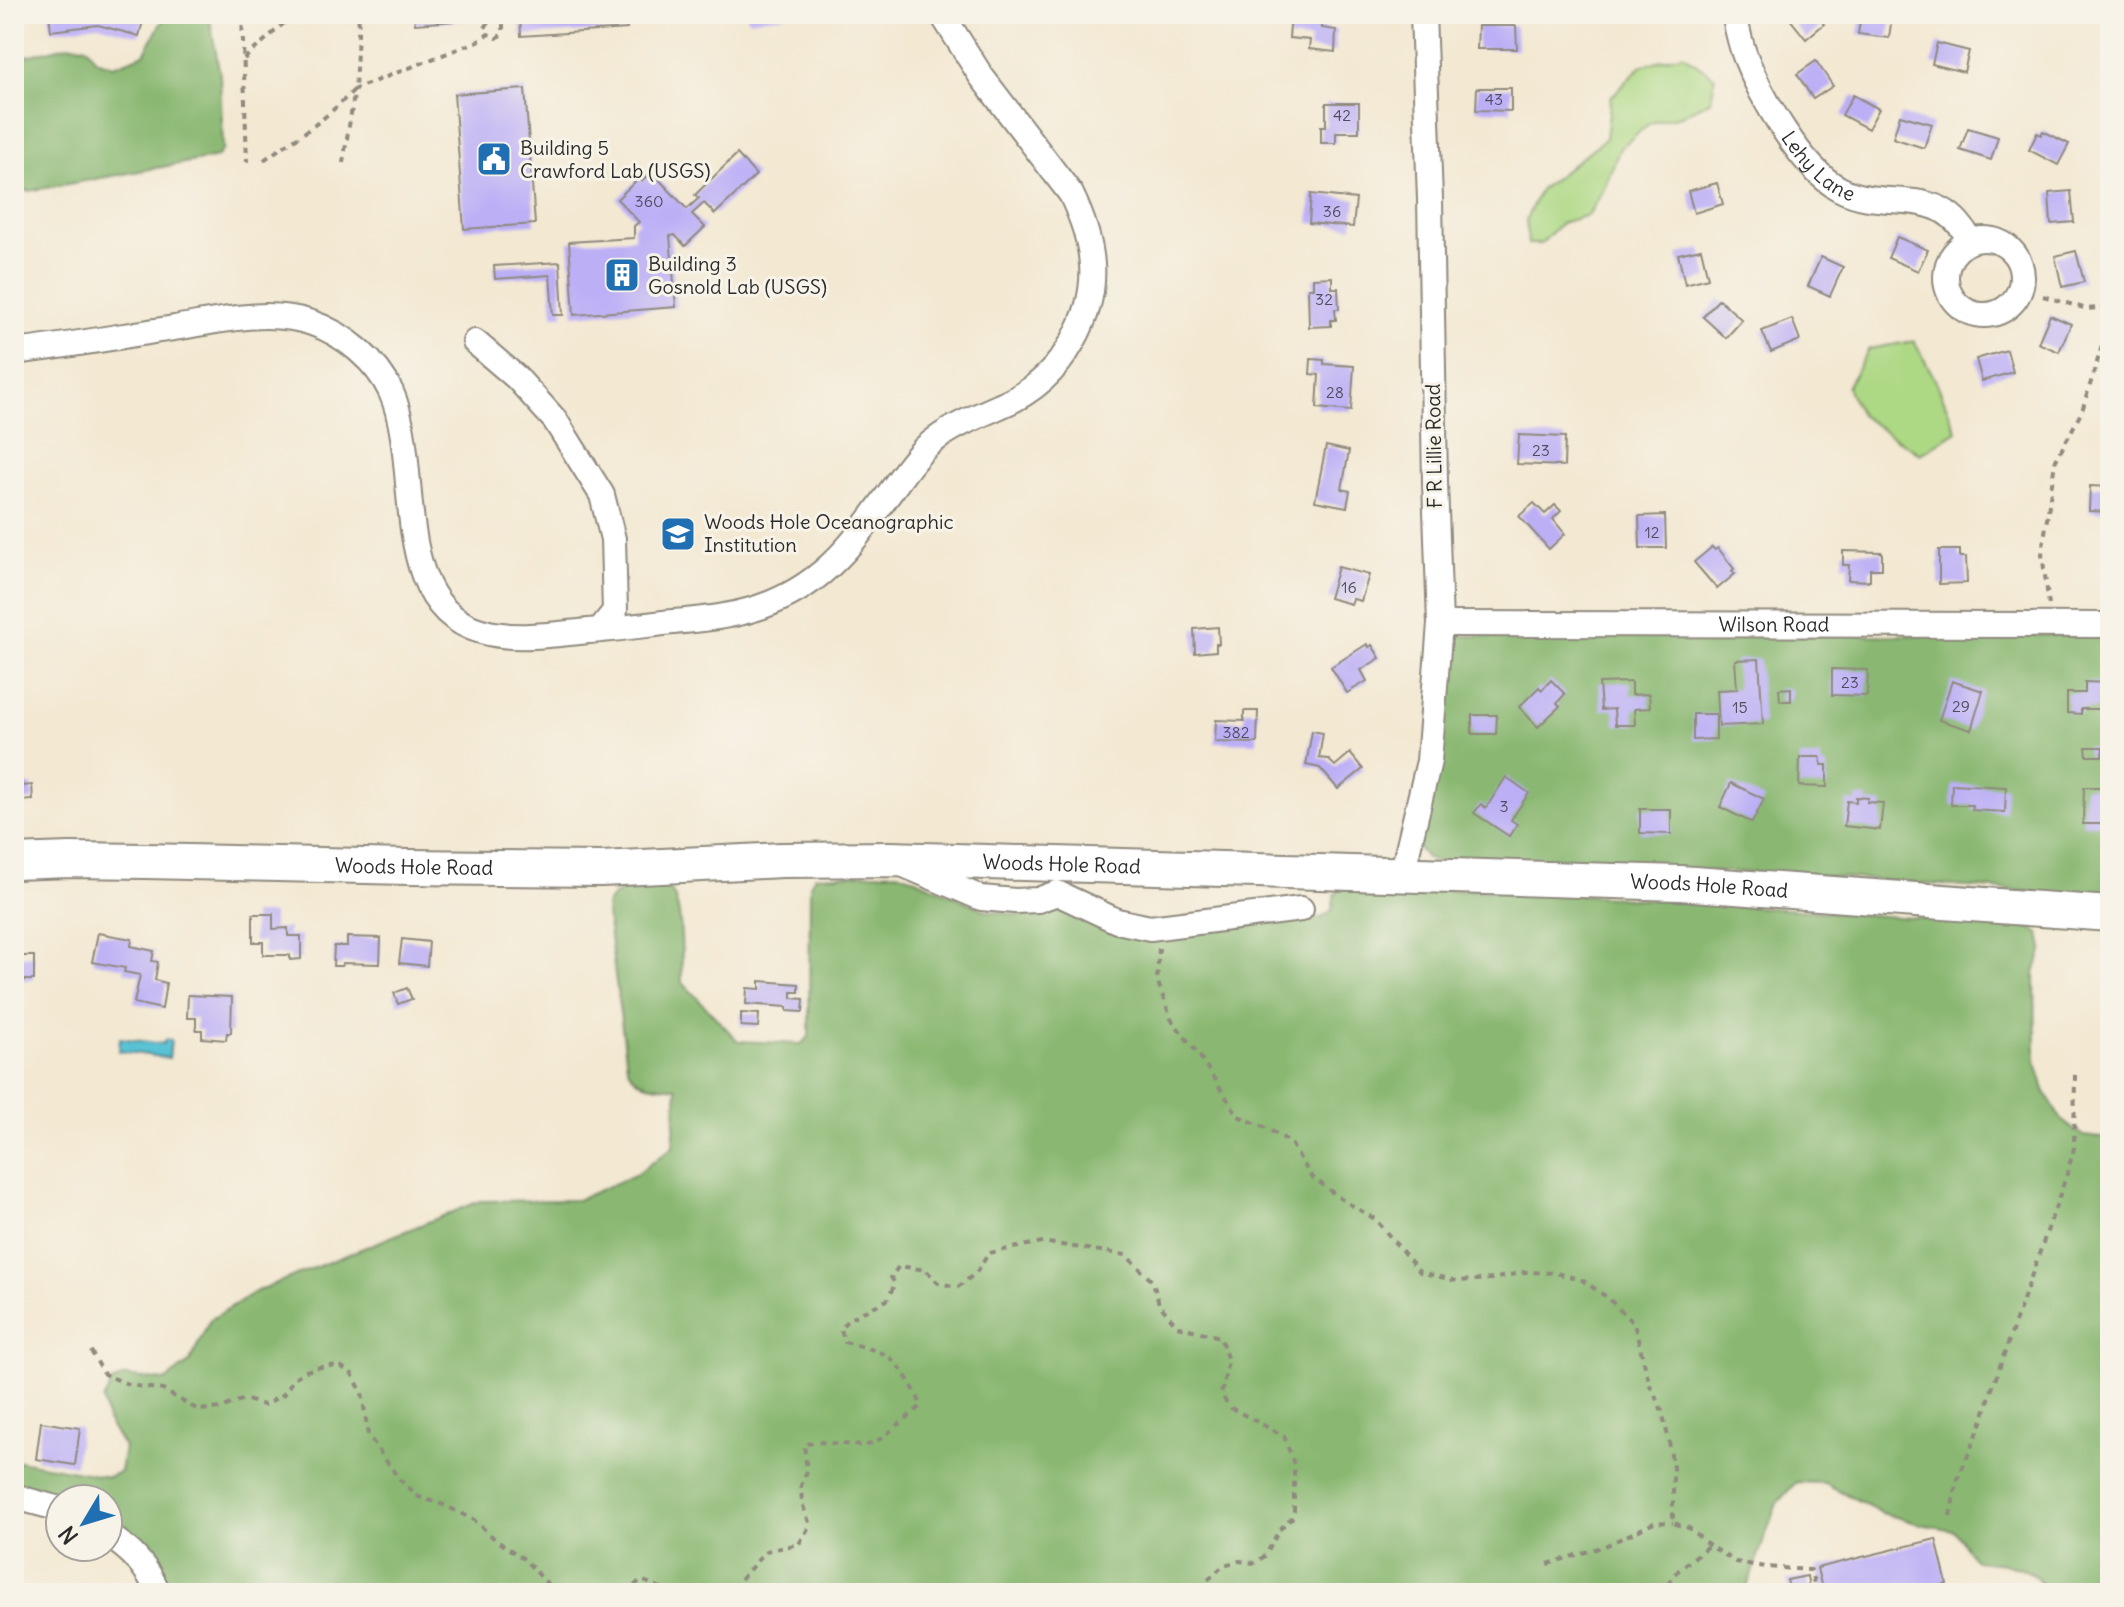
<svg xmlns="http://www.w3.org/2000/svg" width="2124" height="1607" viewBox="0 0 2124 1607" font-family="Delius,sans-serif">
<rect width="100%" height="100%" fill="#f7f3e8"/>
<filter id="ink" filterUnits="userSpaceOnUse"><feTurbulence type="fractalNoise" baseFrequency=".0125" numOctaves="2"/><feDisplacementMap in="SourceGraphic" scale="16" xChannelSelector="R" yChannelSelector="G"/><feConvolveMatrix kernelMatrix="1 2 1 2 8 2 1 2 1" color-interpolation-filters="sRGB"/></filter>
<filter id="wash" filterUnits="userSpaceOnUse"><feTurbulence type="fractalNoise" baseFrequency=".006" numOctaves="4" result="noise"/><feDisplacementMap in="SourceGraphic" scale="32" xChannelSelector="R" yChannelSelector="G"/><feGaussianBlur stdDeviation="1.8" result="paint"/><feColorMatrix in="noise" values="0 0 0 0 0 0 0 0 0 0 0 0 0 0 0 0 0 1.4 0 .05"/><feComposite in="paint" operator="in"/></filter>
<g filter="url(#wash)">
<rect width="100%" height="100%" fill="#f3e8d2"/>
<g fill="#add884" stroke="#6c8258" stroke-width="2">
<path d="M1682 54 1715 77 1711 100 1681 116 1650 123 1620 148 1603 191 1588 215 1561 223 1541 244H1528L1526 219 1540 190 1606 138 1611 97 1641 66Z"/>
<path d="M1914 341 1935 379 1957 431 1920 454 1860 415 1847 387 1869 349Z"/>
</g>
<g fill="#8ab872" stroke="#5a724e" stroke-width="2">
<path d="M166 14H209L220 75 223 149 217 157 29 191 14 188V59L71 45 86 46 96 60 114 66 144 54Z"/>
<path d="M2110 635V898L1798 874 1436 862 1427 859 1418 848 1448 652 1451 643 1458 636Z"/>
<path d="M898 872 916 879 985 910 1023 916 1057 907H1071L1111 929 1321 918 1332 910 1335 894 1341 888 1525 891 2027 926 2040 934 2043 949 2035 972 2036 1062 2044 1090 2060 1118 2083 1136 2110 1139V1593H2045C2035 1562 2002 1564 1975 1561L1954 1530 1920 1524 1882 1513 1825 1483 1796 1482 1777 1503 1745 1593H168L154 1561 133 1538 108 1526V1499H60L14 1487V1465L19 1461 108 1477 120 1472 124 1447 107 1421 103 1400 113 1382 125 1376 165 1381 189 1363 210 1320 257 1291 480 1201 577 1200 635 1175 673 1147 677 1088C656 1085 635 1087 627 1066L606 906C614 892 626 886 642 886 649 885 660 884 666 887 685 895 681 962 682 982L738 1041 801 1044 809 1037 810 885 815 876Z"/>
</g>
<path fill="#58c2d4" stroke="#427680" stroke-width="2" d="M120 1038 163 1044 165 1040H171L169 1058 119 1051Z"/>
<g id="blocks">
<g fill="#bcaff6">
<path d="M49 14H145L139 36 98 25 51 31Z"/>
<path d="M414 14H468V20L415 24Z"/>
<path d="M520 14H625L627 29 521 36Z"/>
<path d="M747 14H784V16L748 20Z"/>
<path d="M1291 14H1317V16H1323L1322 28 1336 30 1335 52 1309 49 1310 40 1289 38Z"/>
<path d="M1786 14H1816L1824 24 1806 39Z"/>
<path d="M1861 14 1892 16 1889 38 1858 34Z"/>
<path d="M1478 26H1516L1517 49H1477Z"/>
<path d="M1937 43 1969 51 1964 72 1932 64Z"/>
<path d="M1816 61 1833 86 1813 99 1797 74Z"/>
<path d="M1477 88H1511V111L1476 110Z"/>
<path d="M525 89 535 224 464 229 454 94Z"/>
<path d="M1853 95 1879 109 1868 129 1842 115Z"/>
<path d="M1326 103H1359V132H1336V143H1321V126H1326Z"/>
<path d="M1900 115 1932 124 1924 148 1893 138Z"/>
<path d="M1968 128 1998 137 1991 160 1960 150Z"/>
<path d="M2043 131 2069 144 2058 165 2029 150 2037 133 2041 135Z"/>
<path d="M737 154 756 175 715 214 704 203 692 214 705 227 685 246 675 235 670 236 676 307 574 315 569 242 634 238V226L639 222 617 199 638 179 642 181 651 171 687 209 699 198 695 195Z"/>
<path d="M1717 183 1723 204 1694 213 1688 191Z"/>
<path d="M2071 191 2074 222 2051 224 2049 193Z"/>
<path d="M1311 194 1356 199 1353 227 1309 223Z"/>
<path d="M1897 237 1928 250 1918 271 1888 258Z"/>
<path d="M1701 249 1708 278 1685 284 1678 254Z"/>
<path d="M2076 251 2084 282 2062 287 2055 256Z"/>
<path d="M1821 257 1843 267 1830 296 1808 286Z"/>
<path d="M560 262 563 315H553L550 275 495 279 494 266Z"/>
<path d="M1332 277V288H1338L1339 309H1335L1336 320H1331V326L1309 327 1308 288H1313V278Z"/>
<path d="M1719 299 1742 320 1726 338 1703 317Z"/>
<path d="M2050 315 2071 324 2059 352 2038 343Z"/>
<path d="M1792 319 1800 340 1771 352 1762 331Z"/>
<path d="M2007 350 2013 372 1982 381 1976 359Z"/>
<path d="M1311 359 1324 360V364L1354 366 1351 411 1317 408 1319 375 1310 374Z"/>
<path d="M1519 435 1565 437 1564 466 1517 464Z"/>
<path d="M1326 446 1349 451 1342 489 1350 491 1347 507 1315 501Z"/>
<path d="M2090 486 2110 487V512L2089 511Z"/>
<path d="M1534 503 1545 514 1555 505 1561 511 1553 519 1565 534 1549 549 1519 516Z"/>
<path d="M1665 515 1666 548H1640L1639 516Z"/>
<path d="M1712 547 1715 550 1718 548 1734 569 1732 571 1735 574 1717 589 1694 562Z"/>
<path d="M1939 550H1960V557H1966L1967 583 1939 584Z"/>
<path d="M1843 551 1882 552V569H1870V581L1848 580 1849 565H1843Z"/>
<path d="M1338 567 1369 575 1361 601 1353 599 1351 604 1329 598Z"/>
<path d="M1218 627 1219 644H1216V651L1195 653 1194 629Z"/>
<path d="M1367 644 1369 647 1372 645 1380 658 1361 670 1367 681 1347 693 1331 667Z"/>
<path d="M1759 659 1763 724 1719 726 1717 690 1737 689 1735 660Z"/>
<path d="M1832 669 1868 670 1867 696 1832 695Z"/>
<path d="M1551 680 1565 694 1557 703 1560 706 1538 727 1519 707 1539 687 1542 690Z"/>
<path d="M1952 681 1983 691 1971 730 1939 720Z"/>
<path d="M1631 682V695L1649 694 1650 708 1634 709 1635 725H1615L1614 709 1601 710 1599 683Z"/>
<path d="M2085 682 2109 683 2110 709H2081V714L2067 713V693H2085Z"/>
<path d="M1791 688V701H1780L1779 689Z"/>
<path d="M1244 711H1258L1257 743 1215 742 1216 720 1244 721Z"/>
<path d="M1693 714H1716V739L1693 740Z"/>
<path d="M1472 715H1497L1496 734H1472Z"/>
<path d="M1312 731 1323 733 1319 758 1328 759 1335 766 1350 753 1363 769 1338 789 1320 768 1306 765Z"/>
<path d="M2086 747H2103L2102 756H2087Z"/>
<path d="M1800 757H1820L1822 765H1827V787L1799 786Z"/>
<path d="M21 776 22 786 32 785 33 800 14 801V777Z"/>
<path d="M1506 777 1529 793 1511 820 1517 824 1509 836 1474 813 1481 804 1486 808Z"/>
<path d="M1731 783 1764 799 1752 823 1720 807Z"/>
<path d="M1952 784 2006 787 2005 812 1972 810 1973 805H1951Z"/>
<path d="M2084 787H2103L2102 800H2110V824H2083Z"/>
<path d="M1856 797 1868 798 1867 802 1883 803 1880 830 1844 826 1847 801 1856 802Z"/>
<path d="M1640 809H1671V834L1640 833Z"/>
<path d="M253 914H273V929L288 928V936H301V959L290 960V955H263V942H253Z"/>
<path d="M98 933 132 939 131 946 154 951 152 961 158 962 155 980 166 983 162 1009 134 1003 140 975 124 972 125 968 92 962Z"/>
<path d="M347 937 381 938 380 964 342 963V966H333L334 946H347Z"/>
<path d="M402 939 429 942 427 966 399 963Z"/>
<rect x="14" y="956" width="20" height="24"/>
<path d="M760 981 799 984V992H792V998L804 999 803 1012 787 1011V1007L746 1004 747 988 760 989Z"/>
<path d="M407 988 412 999 398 1004 394 993Z"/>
<path d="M188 995 232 997 231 1033H227L226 1040 202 1038V1030H196V1018H187Z"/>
<path d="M741 1013 759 1014 758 1027 741 1026Z"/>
<path d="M41 1422 80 1428 75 1465 36 1459Z"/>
<path d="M1936 1539 1947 1584 1910 1593H1823L1817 1568Z"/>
<path d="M1807 1576 1810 1593H1774L1789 1588 1787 1580Z"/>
</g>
</g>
</g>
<g filter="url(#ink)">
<use href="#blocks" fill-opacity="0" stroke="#8f8a7e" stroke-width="2"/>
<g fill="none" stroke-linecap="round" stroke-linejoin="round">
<defs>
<g id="minor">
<path id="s1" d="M1734 14C1737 28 1740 43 1745 56 1760 95 1802 170 1840 189 1887 213 1940 181 1970 241"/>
<circle cx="1984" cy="277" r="38"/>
<path d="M475 342 517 378 555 420 602 495 613 539 615 611 600 630"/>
<path d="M14 352C68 346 121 336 174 328 218 321 268 308 312 323 344 334 377 361 391 392 423 462 387 605 481 631 514 641 555 634 589 631 617 629 645 625 673 622 707 619 739 616 771 603 826 581 854 542 888 495 900 479 911 461 926 447 948 428 973 418 1000 406 1032 393 1056 372 1073 341 1102 290 1096 246 1071 194L981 76 942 14"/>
<path id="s2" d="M1440 624 2110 625"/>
<path d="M904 865 981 898 1015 901 1038 900 1057 893 1117 921 1150 928 1301 909"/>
<path d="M1402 874 1429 761 1440 624 1435 482 1430 199 1423 14"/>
<path d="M14 1495 23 1499 60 1509"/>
<path d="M108 1535C131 1550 148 1567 158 1593"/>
</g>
<g id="highway">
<path id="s3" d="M14 862 70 860 146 861 408 867 601 869 782 860 891 859 1680 883 2110 914"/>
</g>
</defs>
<use href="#minor" stroke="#8f8a7e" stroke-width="28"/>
<use href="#highway" stroke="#8f8a7e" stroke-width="38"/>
<g stroke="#8f8a7e" stroke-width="4" stroke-dasharray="6 6" stroke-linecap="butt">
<path d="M242 14 247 162"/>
<path d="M244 59 294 14"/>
<path d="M264 160C280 148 296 139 312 127 327 116 341 103 355 89L359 14"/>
<path d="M343 163 355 89 481 40 488 34 497 38 503 33V23L495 19 489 21 485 28 488 34"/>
<path d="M2043 296 2087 309 2110 307"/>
<path d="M2049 605 2042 554 2055 462 2082 411 2110 320"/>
<path d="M1159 948 1157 980 1171 1019 1199 1055 1238 1116 1266 1128 1290 1142 1311 1176 1341 1199 1375 1219 1420 1272 1457 1281 1492 1279 1525 1272 1556 1273 1582 1280 1608 1298 1634 1324 1650 1385 1662 1411 1669 1441 1673 1468V1523L1689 1528 1709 1545 1736 1562 1765 1567 1811 1570 1816 1593"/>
<path d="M91 1351 104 1374 130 1385 163 1390 198 1410 221 1408 244 1399 264 1405 284 1394 294 1378 306 1371 320 1367 339 1365 352 1374 362 1392 368 1435 399 1479 419 1497 444 1505 474 1520 497 1541 524 1559 556 1593"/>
<path d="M1950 1516 1957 1481 1982 1422 1992 1389 2066 1177 2074 1148 2075 1074"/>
<path d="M1548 1564 1605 1546 1656 1522 1673 1523"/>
<path d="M625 1593 641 1580 674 1593"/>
<path d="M722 1593 732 1589 766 1551 799 1544 810 1525 802 1503 801 1486 807 1471 804 1444 820 1442 866 1446 882 1438 921 1406C917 1392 901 1367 889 1357 877 1349 859 1346 845 1342L840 1328 849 1319 887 1300 895 1284 891 1277 899 1266 926 1270 938 1283 958 1287 976 1273 989 1253 1042 1242 1126 1255 1153 1282 1159 1304 1177 1326 1220 1337 1228 1361 1221 1395 1231 1408 1284 1436 1294 1464V1516L1279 1530 1266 1555 1255 1563 1239 1561 1224 1565 1194 1593"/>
<path d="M1661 1593 1679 1570 1709 1545"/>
</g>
<use href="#minor" stroke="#fff" stroke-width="24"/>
<use href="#highway" stroke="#fff" stroke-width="34"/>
</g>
</g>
<defs>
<symbol id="civic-square" viewBox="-11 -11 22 22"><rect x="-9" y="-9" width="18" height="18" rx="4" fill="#1f6fb2" stroke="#f7f3e8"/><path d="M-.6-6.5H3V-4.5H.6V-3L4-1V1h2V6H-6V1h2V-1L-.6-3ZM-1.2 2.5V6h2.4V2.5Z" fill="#fff"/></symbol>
<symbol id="building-square" viewBox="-11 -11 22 22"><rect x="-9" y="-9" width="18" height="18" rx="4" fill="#1f6fb2" stroke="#f7f3e8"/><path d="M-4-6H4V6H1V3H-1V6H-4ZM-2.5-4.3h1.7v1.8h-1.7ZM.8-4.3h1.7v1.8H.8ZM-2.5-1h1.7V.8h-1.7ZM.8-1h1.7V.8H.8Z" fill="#fff"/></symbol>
<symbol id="university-square" viewBox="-11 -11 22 22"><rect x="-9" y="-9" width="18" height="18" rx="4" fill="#1f6fb2" stroke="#f7f3e8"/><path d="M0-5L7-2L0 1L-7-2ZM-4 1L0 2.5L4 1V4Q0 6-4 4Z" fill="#fff"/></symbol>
</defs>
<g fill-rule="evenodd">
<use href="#civic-square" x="474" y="139" width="40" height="40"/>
<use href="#building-square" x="602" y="255" width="40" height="40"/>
<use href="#university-square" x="658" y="514" width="40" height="40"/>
</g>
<g text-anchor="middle" stroke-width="6" stroke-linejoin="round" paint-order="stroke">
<g font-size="16" fill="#4f4c5e">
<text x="1494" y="105">43</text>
<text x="1342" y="121">42</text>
<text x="649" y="207">360</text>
<text x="1332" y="217">36</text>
<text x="1324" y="305">32</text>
<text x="1335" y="398">28</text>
<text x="1541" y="456">23</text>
<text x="1652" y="538">12</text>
<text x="1349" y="593">16</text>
<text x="1850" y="688">23</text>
<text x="1961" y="712">29</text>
<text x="1740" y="713">15</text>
<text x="1236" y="738">382</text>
<text x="1504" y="812">3</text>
</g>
<g font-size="20" fill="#2b2b2b" stroke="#f7f3e8" text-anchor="start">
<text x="520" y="155">Building 5<tspan x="520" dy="23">Crawford Lab (USGS)</tspan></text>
<text x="648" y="271">Building 3<tspan x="648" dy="23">Gosnold Lab (USGS)</tspan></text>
<text x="704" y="529">Woods Hole Oceanographic<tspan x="704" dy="23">Institution</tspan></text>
</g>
<g font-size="20" fill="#2b2b2b" stroke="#f7f3e8">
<text dy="7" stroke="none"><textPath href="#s1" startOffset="178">Lehy Lane</textPath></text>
<text transform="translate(1434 446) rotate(-91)" y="7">F R Lillie Road</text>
<text dy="7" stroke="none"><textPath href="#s2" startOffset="334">Wilson Road</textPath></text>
<text dy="7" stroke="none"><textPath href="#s3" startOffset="1048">Woods Hole Road</textPath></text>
<text dy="7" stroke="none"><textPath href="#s3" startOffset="400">Woods Hole Road</textPath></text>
<text dy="7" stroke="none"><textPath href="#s3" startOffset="1696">Woods Hole Road</textPath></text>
</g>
</g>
<rect width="2124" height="1607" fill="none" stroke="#f7f3e8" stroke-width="48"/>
<g transform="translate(84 1523) rotate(232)"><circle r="38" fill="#f7f3e8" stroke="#a5a39c" stroke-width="2"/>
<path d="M0-6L14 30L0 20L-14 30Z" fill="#1f6fb2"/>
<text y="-12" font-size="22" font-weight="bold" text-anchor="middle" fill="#2b2b2b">N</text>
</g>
</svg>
